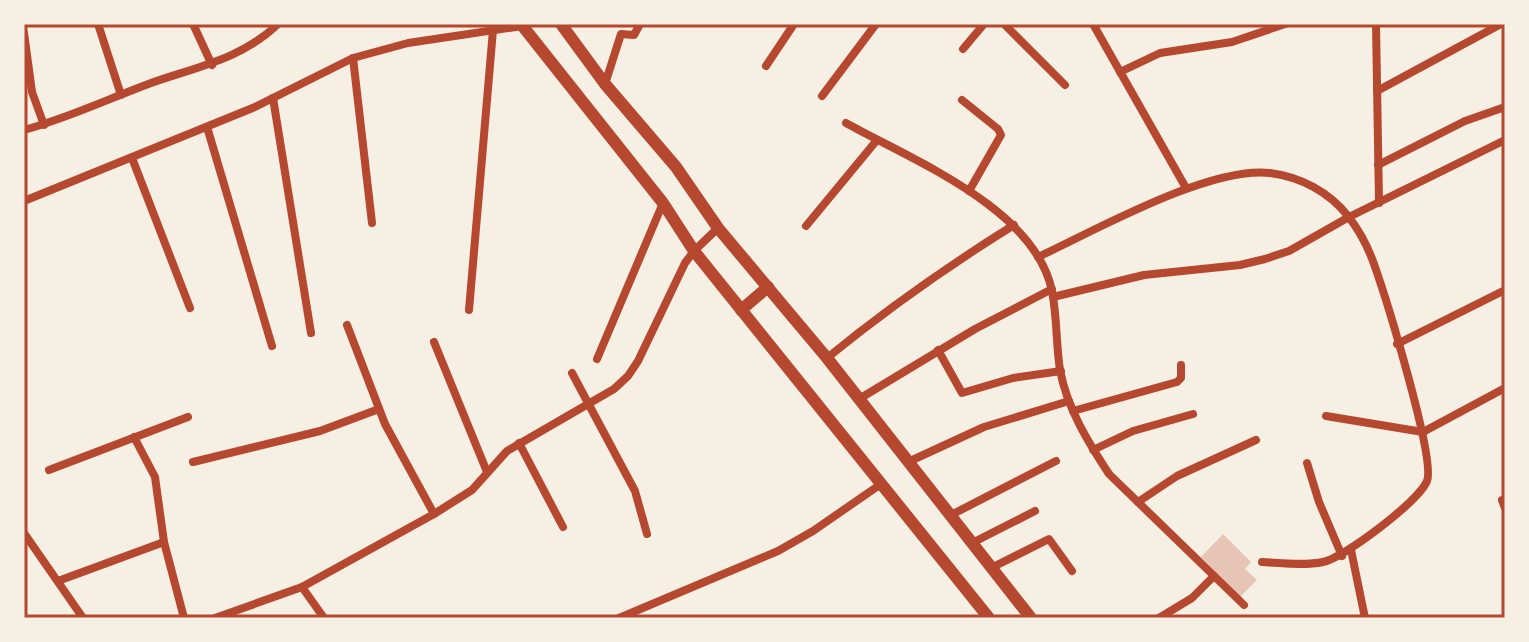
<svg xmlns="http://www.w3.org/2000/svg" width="1529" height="642" viewBox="0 0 1529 642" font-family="Helvetica,sans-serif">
<rect width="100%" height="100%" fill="#f6efe4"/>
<path fill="#e6c5b7" d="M1223 534 1251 562 1245 569 1257 580 1240 597 1201 557Z"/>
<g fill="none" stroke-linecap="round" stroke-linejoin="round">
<g stroke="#b5482f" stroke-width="8">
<path d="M98 24 121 95"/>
<path d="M193 24 212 65"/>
<path d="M1004 24 1065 85"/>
<path d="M1093 24 1186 188"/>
<path d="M1376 24 1379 203"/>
<path d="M24 33 32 92 44 125"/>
<path d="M963 49 984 24"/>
<path d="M353 58 372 223"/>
<path d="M766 66 794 24"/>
<path d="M1120 72 1160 53 1232 42 1285 24"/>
<path d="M605 84 621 34 634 35 640 24"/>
<path d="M1377 91 1501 24"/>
<path d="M822 96 876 24"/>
<path d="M273 98 311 333"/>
<path d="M962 100 998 129 1001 135 969 191"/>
<path d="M846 123C912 160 1035 208 1052 291 1057 316 1056 344 1060 370 1067 408 1088 442 1109 474L1244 605"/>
<path d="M207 127 272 346"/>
<path d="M24 130C68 118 108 99 151 83 196 67 242 59 278 24"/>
<path d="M132 158 190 308"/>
<path d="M1378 165 1465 121 1505 107"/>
<path d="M24 201 255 107 353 58 408 43 522 26"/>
<path d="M806 226 877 140"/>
<path d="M1038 257C1096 230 1209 166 1270 173 1301 177 1329 192 1348 216 1359 230 1368 247 1374 264 1385 295 1436 459 1427 481 1419 501 1344 558 1323 562 1304 566 1282 563 1262 562"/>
<path d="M1053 297 1144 275 1240 265 1265 259 1289 251 1349 217 1505 140"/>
<path d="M469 310 493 30"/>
<path d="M347 325 385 424 434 514"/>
<path d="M434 342 487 472"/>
<path d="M1397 344 1505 290"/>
<path d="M938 350 962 393 1013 378 1061 371"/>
<path d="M827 358C887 309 948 266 1014 225"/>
<path d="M597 359 663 203"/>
<path d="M572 373 635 491 647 534"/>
<path d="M859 399 975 329 1052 289"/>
<path d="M1073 411 1177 382 1181 378V365"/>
<path d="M1326 416 1423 432 1505 388"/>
<path d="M134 437 155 477 164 542 184 618"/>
<path d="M519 443 563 527"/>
<path d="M1093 450 1133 431 1193 414"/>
<path d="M193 462 320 431 379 409"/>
<path d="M908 462 984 427 1069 401"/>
<path d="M1307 463 1319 502 1342 556"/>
<path d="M49 470 188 417"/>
<path d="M1502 500 1505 508"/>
<path d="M1138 502 1177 476 1256 440"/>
<path d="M951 515 1056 461"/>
<path d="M24 533 83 618"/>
<path d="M972 543 1035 511"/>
<path d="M1351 550 1365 618"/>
<path d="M991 568 1049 539 1072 571"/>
<path d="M58 581 164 542"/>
<path d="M302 587 324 618"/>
<path d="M215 618 302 587 434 514 472 490 507 451 614 389 628 376 638 361 685 263 694 251 718 228"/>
<path d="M619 618 778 551 813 531 881 484"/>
<path d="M1159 618 1192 598 1214 576"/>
</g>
<g stroke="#b5482f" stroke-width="12">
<path d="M521 24 663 203 694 251 989 618"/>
<path d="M561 24 605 84 676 167 718 228 827 358 1031 618"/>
<path d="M741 310 768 287"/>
</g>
</g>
<rect width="1529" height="642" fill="none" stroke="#f6efe4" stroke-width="52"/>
<rect x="26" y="26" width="1477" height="590" fill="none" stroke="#b5482f" stroke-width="3"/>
</svg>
